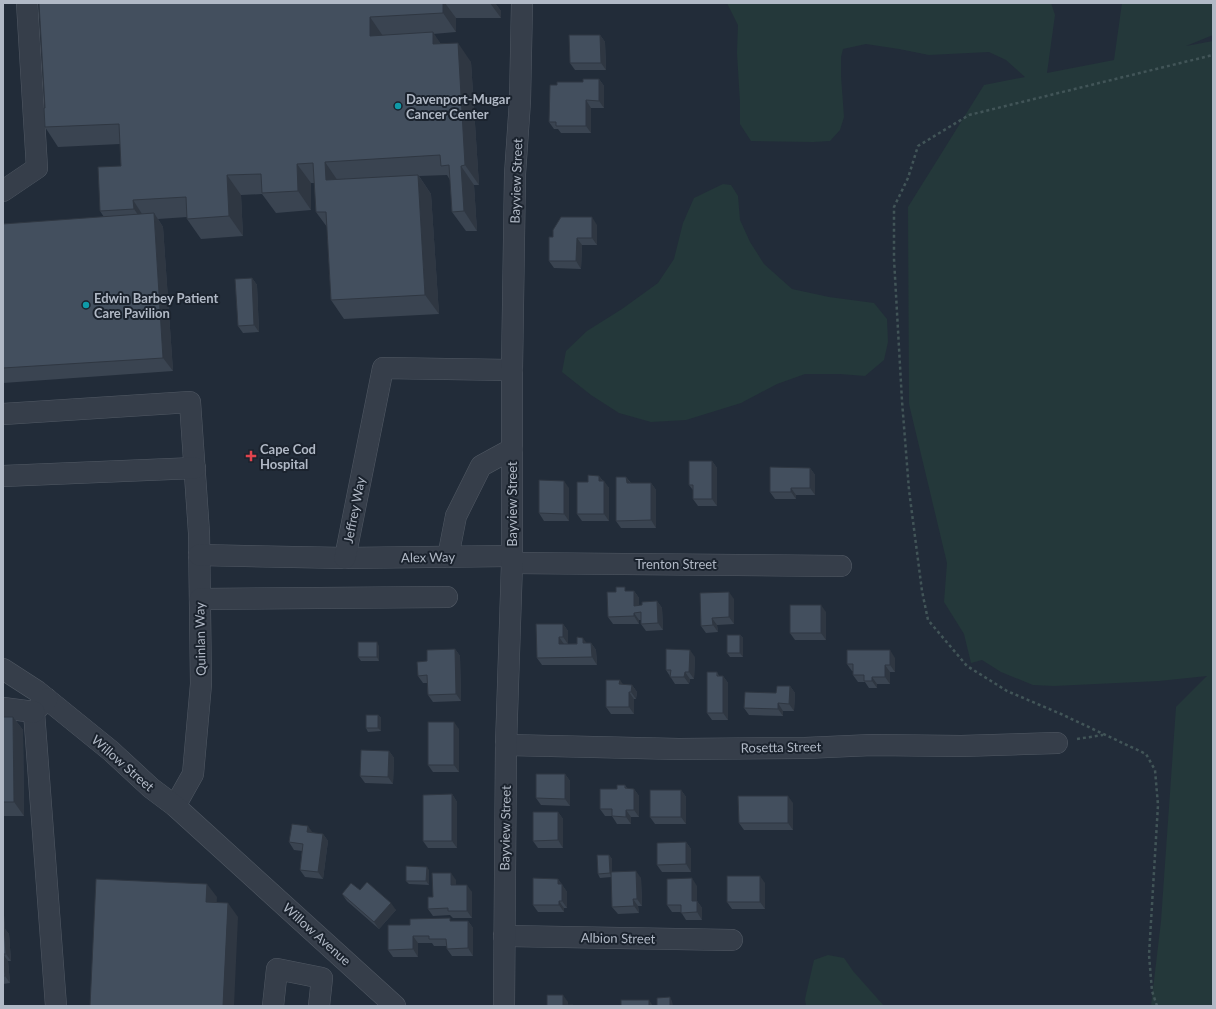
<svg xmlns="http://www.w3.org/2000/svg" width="1216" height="1009" viewBox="0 0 1216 1009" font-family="Lato,sans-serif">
<rect width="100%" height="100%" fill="#222c39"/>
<g fill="#24383a">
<path d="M727 3H1051L1055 15 1047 73 1114 60 1122 3H1213V35L1186 46 1213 41V1006H1151L1161 921 1176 707 1207 676 1159 681 1054 686 1033 685 1001 672 982 660 971 663 964 634 944 602 947 563 909 404 908 207 984 85 1025 77 1006 60 989 52 929 55 899 49 866 44 843 49 841 57V76L844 117 840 130 830 141 813 142 751 141 740 124V103L737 53 738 25Z"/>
<path d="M723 184 731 185 738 196 740 220 750 242 764 264 792 289 829 297 874 303 887 319 888 342 884 360 865 376 840 374H805L777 384 741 403 686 420 651 422 619 413 591 395 562 372 566 351 587 331 622 309 658 283 674 259 683 223 694 198Z"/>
<path d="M828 955 844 958 853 971 884 1006H806L805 999 814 960Z"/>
</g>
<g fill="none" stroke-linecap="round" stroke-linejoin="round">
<defs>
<g id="minor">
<path d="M3 191 37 168 27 3"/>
<path d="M3 414 190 402 199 533 201 684 193 774 175 806"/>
<path d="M3 476 195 468"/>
<path d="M199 555 345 558 512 556"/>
<path d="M448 557 456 516 481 466 512 449"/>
<path d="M345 558 383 368 512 370"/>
<path d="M512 563 841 566"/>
<path d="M200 599 447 597"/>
<path d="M3 669 37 691 111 751 151 788 175 806 395 1006"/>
<path d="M47 699 34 712 56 1006"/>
<path d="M3 708 34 712"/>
<path d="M506 745 679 749 805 748 872 745 961 746 1057 743"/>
<path d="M504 936 732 940"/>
<path d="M273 1006 277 969 322 978 319 1006"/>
<path d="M504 1006 506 745 512 563V370L515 174 520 101 522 3"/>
</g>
</defs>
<use href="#minor" stroke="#515964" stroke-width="22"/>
<g stroke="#425558" stroke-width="2.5" stroke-dasharray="3 3" stroke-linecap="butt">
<path d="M1077 739 1103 735"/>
<path d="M1157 1006 1152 991 1149 955 1158 805 1155 770 1146 754 1061 714 1007 691 967 666 928 620 922 591 909 490 902 401 894 259V207L908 178 918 146 969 115 1213 55"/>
</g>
<use href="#minor" stroke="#363e4a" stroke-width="21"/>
</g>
<g fill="#3a4451">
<path d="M39 3H495L501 11V18H456V32L433 34 441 44 471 62 479 185H474L477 231H466L452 212 450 180 447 175 419 176 431 194 439 314 344 319 331 300 327 227 316 212 315 183H311V210L276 213 262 194 241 195 243 236 201 239 187 219V217L158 219 163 227 173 371 3 383V224L104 217 100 211 121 166 120 144 58 147 45 127V108Z"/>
<path d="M600 35 605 42 606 70H575L570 63Z"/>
<path d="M599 79 604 86V108H591V133H561L558 129H554L549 122 557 85 583 82Z"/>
<path d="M597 225V245H582L581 269 554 268 549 261 553 237Z"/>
<path d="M252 278 257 285 259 332 243 333 238 326Z"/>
<path d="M712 461 717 468V506H698L693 499V490L689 485Z"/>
<path d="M810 468 815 475V495H796V499H775L770 492Z"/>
<path d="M599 476 609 488V521H582L577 514 588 482Z"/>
<path d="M626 477 631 483H651L656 490V528H621L616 521Z"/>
<path d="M569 488V521H544L539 513Z"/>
<path d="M628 591H634L639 598V605H642L657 601 662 608 663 630 646 631 641 624V620H639V624H613L608 617Z"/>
<path d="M734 599V624L717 625 718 632 706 633 701 626Z"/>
<path d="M826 612V640H795L790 633Z"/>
<path d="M563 624 568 631V644L591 643 596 650 597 665H542L537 658Z"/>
<path d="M740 635 743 638V657H730L727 653Z"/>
<path d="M379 646V661H361L358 657Z"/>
<path d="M455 649 460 656 461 701 433 702 428 695 427 683H423L418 676 427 661Z"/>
<path d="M695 657 694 679H690L689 684H675L666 670Z"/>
<path d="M895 658V672H890V684H877V688H869L865 682H858L853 675V671H852L847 664Z"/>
<path d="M717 672 719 676H723L728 683V720H712L707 713Z"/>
<path d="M623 685H632L637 692 636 699H634V714H611L606 707Z"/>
<path d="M790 686 795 693 794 711H783V716L749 715 744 708 776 693Z"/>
<path d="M378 715 381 718V731L368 732 366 728Z"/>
<path d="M3 717H13L23 730 24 816H3Z"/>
<path d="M459 729V772H433L428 765Z"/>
<path d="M389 751 394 758 393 784 365 783 360 776Z"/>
<path d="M565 774 570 781V806L541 805 536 798Z"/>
<path d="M625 785 627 788 634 789 639 796V817H631V824H617L612 816H605L600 809 617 789Z"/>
<path d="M681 790 686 797V824H655L650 817Z"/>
<path d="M452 794 457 802V848H428L423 841Z"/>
<path d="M793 803V830H744L739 823Z"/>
<path d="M558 812 563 819V848H538L533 841Z"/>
<path d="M313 833 323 834 328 841 323 879 305 877 300 870 302 851 294 850 289 842Z"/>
<path d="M686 842 691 849V872H662L657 865Z"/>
<path d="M609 855 612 859V872L641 878 642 906H638L639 913 618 914 612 907V877L600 878 598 874Z"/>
<path d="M429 870V885L409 884 406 881Z"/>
<path d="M558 879 567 892V908H564V912H538L533 905Z"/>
<path d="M456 880V885L472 892V918H453L450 915 433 916 428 909 433 897Z"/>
<path d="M765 883V909H732L727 902Z"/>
<path d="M697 886V901L702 908V920H686L681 912H672L667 905Z"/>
<path d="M360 890 396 910 379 929 347 901 342 894Z"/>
<path d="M3 914 4 915 5 929 9 934 11 961H8L10 983 3 984Z"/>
<path d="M451 921H468L473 928V956H452L447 949V946H434L432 943H418V957H393L388 950 410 925Z"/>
</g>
<g fill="#2f3742">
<path d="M443 3H445L456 18V32L443 13Z"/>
<path d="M490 3H495L501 11V18Z"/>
<path d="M370 17 383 36H370Z"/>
<path d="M433 32 446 52 433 44Z"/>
<path d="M600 35 605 42 606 70 601 63Z"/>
<path d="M458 43 471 62 479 185 465 165Z"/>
<path d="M599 79 604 86V108L599 101Z"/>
<path d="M586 100 591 108V133L586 126Z"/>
<path d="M325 162 338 181 326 180Z"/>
<path d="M297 164 311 183V210L298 191Z"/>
<path d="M461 166 474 185 477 231 464 211Z"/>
<path d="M227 175 241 195 243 236 229 216Z"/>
<path d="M418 175 431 194 439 314 425 295Z"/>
<path d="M133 200 146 220 147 228 134 209Z"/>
<path d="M154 213 163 227 173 371 163 358Z"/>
<path d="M592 217 597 225V245L592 238Z"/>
<path d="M577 238 582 245 581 269 576 261Z"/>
<path d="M252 278 257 285 259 332 254 325Z"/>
<path d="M712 461 717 468V506L712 499Z"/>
<path d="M810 468 815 475V495L810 488Z"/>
<path d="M599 476 604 483 599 481Z"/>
<path d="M626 477 631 484 627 483Z"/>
<path d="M564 481 569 488V521L564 514Z"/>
<path d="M604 481 609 488V521L604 514Z"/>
<path d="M651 483 656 490V528L651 520Z"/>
<path d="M791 488 796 495V499L791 492Z"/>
<path d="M634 591 639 598V613L634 606Z"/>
<path d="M729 592 734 599V624L729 617Z"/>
<path d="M657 601 662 608 663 630 658 623Z"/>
<path d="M821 605 826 612V640L821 633Z"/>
<path d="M634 613 639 620V624L634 616Z"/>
<path d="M712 618 717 625 718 632 713 625Z"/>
<path d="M563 624 568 631V644L563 637Z"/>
<path d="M740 635 743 638V657L740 653Z"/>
<path d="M559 637 564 644H559Z"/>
<path d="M583 638 588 645 583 643Z"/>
<path d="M377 642 379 646V661L377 657Z"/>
<path d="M591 643 596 650 597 665 592 657Z"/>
<path d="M455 649 460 656 461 701 456 694Z"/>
<path d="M690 650 695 657 694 679 689 672Z"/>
<path d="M890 650 895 658V672L890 665Z"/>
<path d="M885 665 890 672V684L885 677Z"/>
<path d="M685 672 690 679 689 684 684 677Z"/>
<path d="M723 676 728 683V720L723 713Z"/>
<path d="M872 677 877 684V688L872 681Z"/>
<path d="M620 680 625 687 619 684Z"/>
<path d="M632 685 637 692 636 699 631 692Z"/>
<path d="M790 686 795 693 794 711 789 704Z"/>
<path d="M629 692 634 699V714L629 707Z"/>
<path d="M778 703 783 711V716L778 709Z"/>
<path d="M378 715 381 718V731L378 728Z"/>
<path d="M13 717 23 730 24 816 14 802Z"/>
<path d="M454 722 459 729V772L454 765Z"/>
<path d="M389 751 394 758 393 784 388 777Z"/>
<path d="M565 774 570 781V806L565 799Z"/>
<path d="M634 789 639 796V817L634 810Z"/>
<path d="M681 790 686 797V824L681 817Z"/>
<path d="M452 794 457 802V848L452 841Z"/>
<path d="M788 796 793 803V830L788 823Z"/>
<path d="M626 810 631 817V824L626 817Z"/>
<path d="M558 812 563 819V848L558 840Z"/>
<path d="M308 826 313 833 312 840 307 832Z"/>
<path d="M323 834 328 841 323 879 318 872Z"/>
<path d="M686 842 691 849V872L686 864Z"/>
<path d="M609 855 612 859V877L610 873Z"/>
<path d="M427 867 429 870V885L426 881Z"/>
<path d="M636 871 641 878 642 906 637 899Z"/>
<path d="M451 873 456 880V893L451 885Z"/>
<path d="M760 876 765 883V909L760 902Z"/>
<path d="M692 878 697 886V901L702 908V920L697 912 692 901Z"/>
<path d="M558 879 567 892V908L562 901 558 884Z"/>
<path d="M207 884 217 897 216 916 206 902Z"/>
<path d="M467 885 472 892V918L467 911Z"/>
<path d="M633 899 638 906 639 913 634 906Z"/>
<path d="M559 901 564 908V912L559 905Z"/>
<path d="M228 903 238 917 234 1006H223Z"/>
<path d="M391 903 396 910 379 929 374 922Z"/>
<path d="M3 914 4 915 5 929 9 934 11 961 6 954 3 931Z"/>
<path d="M468 921 473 928V956L468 948Z"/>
<path d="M413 936 418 943V957L413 949Z"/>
<path d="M3 954 8 961 10 983 5 976Z"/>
<path d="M563 995 568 1002V1006L563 1005Z"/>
<path d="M670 997 672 1001 673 1006H670Z"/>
<path d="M649 1000 653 1006H649Z"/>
</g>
<g fill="#434f5e" stroke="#2f3742">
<path d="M39 3H443V13L370 17V36L433 32V44L458 43 465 165 461 166 464 211 452 212 449 165 441 166 440 155 325 162 326 180 418 175 425 295 331 300 326 212H316L313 163 297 164 298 191 262 193 261 174 227 175 229 216 187 219 186 197 133 200 134 209 100 211 98 167 121 166 119 124 45 127 44 108H45Z"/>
<path d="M569 35H600L601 63H570Z"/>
<path d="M583 79H599V101L586 100V126H556V122H549L550 85H557V82H583Z"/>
<path d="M154 213 163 358 3 368V224Z"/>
<path d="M561 217H592V238H577L576 261H549V237H553V230Z"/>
<path d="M252 278 254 325 238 326 235 279Z"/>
<path d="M689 461H712V499H693V485H689Z"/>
<path d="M770 467 810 468V488H791V492H770Z"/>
<path d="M588 475 599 476V481H604V514H577V482H588Z"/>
<path d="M616 477H626L627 483H651V520L616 521Z"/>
<path d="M539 480 564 481V514L539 513Z"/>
<path d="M616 587H625V591H634V606L642 605V602L657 601 658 623 641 624V612L634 613V616L608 617 607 592H616Z"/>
<path d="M729 592V617L712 618 713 625 701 626 700 593Z"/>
<rect x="790" y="605" width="31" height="28"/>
<path d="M536 624H563V637H559V644H577V637L583 638V643H591L592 657 537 658Z"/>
<rect x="727" y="635" width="13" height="18"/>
<rect x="358" y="642" width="19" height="15"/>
<path d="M455 649 456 694 428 695 427 675 418 676 417 662 427 661V650Z"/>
<path d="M666 649 690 650 689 672H685L684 677H670L671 670H666Z"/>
<path d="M847 650H890V665H885V677H872V681H864V675H853V664H847Z"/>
<path d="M707 672H717V676H723V713H707Z"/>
<path d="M606 680H620L619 684 632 685 631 692H629V707H606Z"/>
<path d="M777 686H790L789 704 778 703V709L744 708 745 692 776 693Z"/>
<rect x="366" y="715" width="12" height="13"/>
<path d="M3 717H13L14 802H3Z"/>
<rect x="428" y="722" width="26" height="43"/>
<path d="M361 750 389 751 388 777 360 776Z"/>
<path d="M536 774H565V799L536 798Z"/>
<path d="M617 785H625V788L634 789V810H626V817L612 816V809H600V789H617Z"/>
<rect x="650" y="790" width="31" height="27"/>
<path d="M452 794V841H423V795Z"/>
<path d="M738 796H788V823H739Z"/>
<path d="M533 812H558V840L533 841Z"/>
<path d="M292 824 308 826 307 832 323 834 318 872 300 870 303 844 289 842Z"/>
<path d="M686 842V864L657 865V843Z"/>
<path d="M597 855H609L610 873 598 874Z"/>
<path d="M406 866 427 867 426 881H406Z"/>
<path d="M636 871 637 899H633L634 906 612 907 611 872Z"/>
<path d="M432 873H451V885H467V911H448V908L428 909V897H433Z"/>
<rect x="727" y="876" width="33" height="26"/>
<path d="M533 878 558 879V884H562V901H559V905H533Z"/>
<path d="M692 878V901H697V912L681 913V905H667V879Z"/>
<path d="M96 879 207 884 206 902 228 903 223 1006H90Z"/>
<path d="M367 882 391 903 374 922 342 894 351 883 360 890Z"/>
<path d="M450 918V921H468V948L447 949 446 939H429V936H413V949L388 950V925H410V919Z"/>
<path d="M3 927H4L6 954H3L5 976H3Z"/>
<path d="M547 995H563V1005H573V1006H540H547Z"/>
<path d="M670 997V1006H657V998Z"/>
<rect x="621" y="1000" width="28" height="6"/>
</g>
<g fill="#0f9aa8" stroke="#1b232e" stroke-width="1.5">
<circle cx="398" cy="106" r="4"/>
<circle cx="86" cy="305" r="4"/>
</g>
<path fill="#e0444e" stroke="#1b232e" stroke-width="1.5" d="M249 450h4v4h4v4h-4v4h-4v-4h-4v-4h4z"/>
<g text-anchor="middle" stroke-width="4" stroke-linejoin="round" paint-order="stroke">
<g font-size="13" font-weight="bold" fill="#b1b9c6" stroke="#1b232e" text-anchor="start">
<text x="406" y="104">Davenport-Mugar<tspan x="406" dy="15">Cancer Center</tspan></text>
<text x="94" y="303">Edwin Barbey Patient<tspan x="94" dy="15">Care Pavilion</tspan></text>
<text x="260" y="454">Cape Cod<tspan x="260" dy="15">Hospital</tspan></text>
</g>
<g font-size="13" fill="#b1b9c6" stroke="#1b232e">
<text transform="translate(516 181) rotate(-88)" y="5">Bayview Street</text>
<text transform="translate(512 504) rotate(-90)" y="5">Bayview Street</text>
<text transform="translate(354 510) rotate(-79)" y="5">Jeffrey Way</text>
<text transform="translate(428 557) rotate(-1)" y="5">Alex Way</text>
<text x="676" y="569">Trenton Street</text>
<text transform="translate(200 639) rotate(-91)" y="5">Quinlan Way</text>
<text transform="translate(781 747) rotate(-1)" y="5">Rosetta Street</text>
<text transform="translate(123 763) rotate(41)" y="5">Willow Street</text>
<text transform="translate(505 828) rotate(-89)" y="5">Bayview Street</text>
<text transform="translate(317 934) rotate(42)" y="5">Willow Avenue</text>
<text transform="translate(618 938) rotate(1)" y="5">Albion Street</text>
</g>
</g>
<rect width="1216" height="1009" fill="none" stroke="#b1b9c6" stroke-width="8"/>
</svg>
